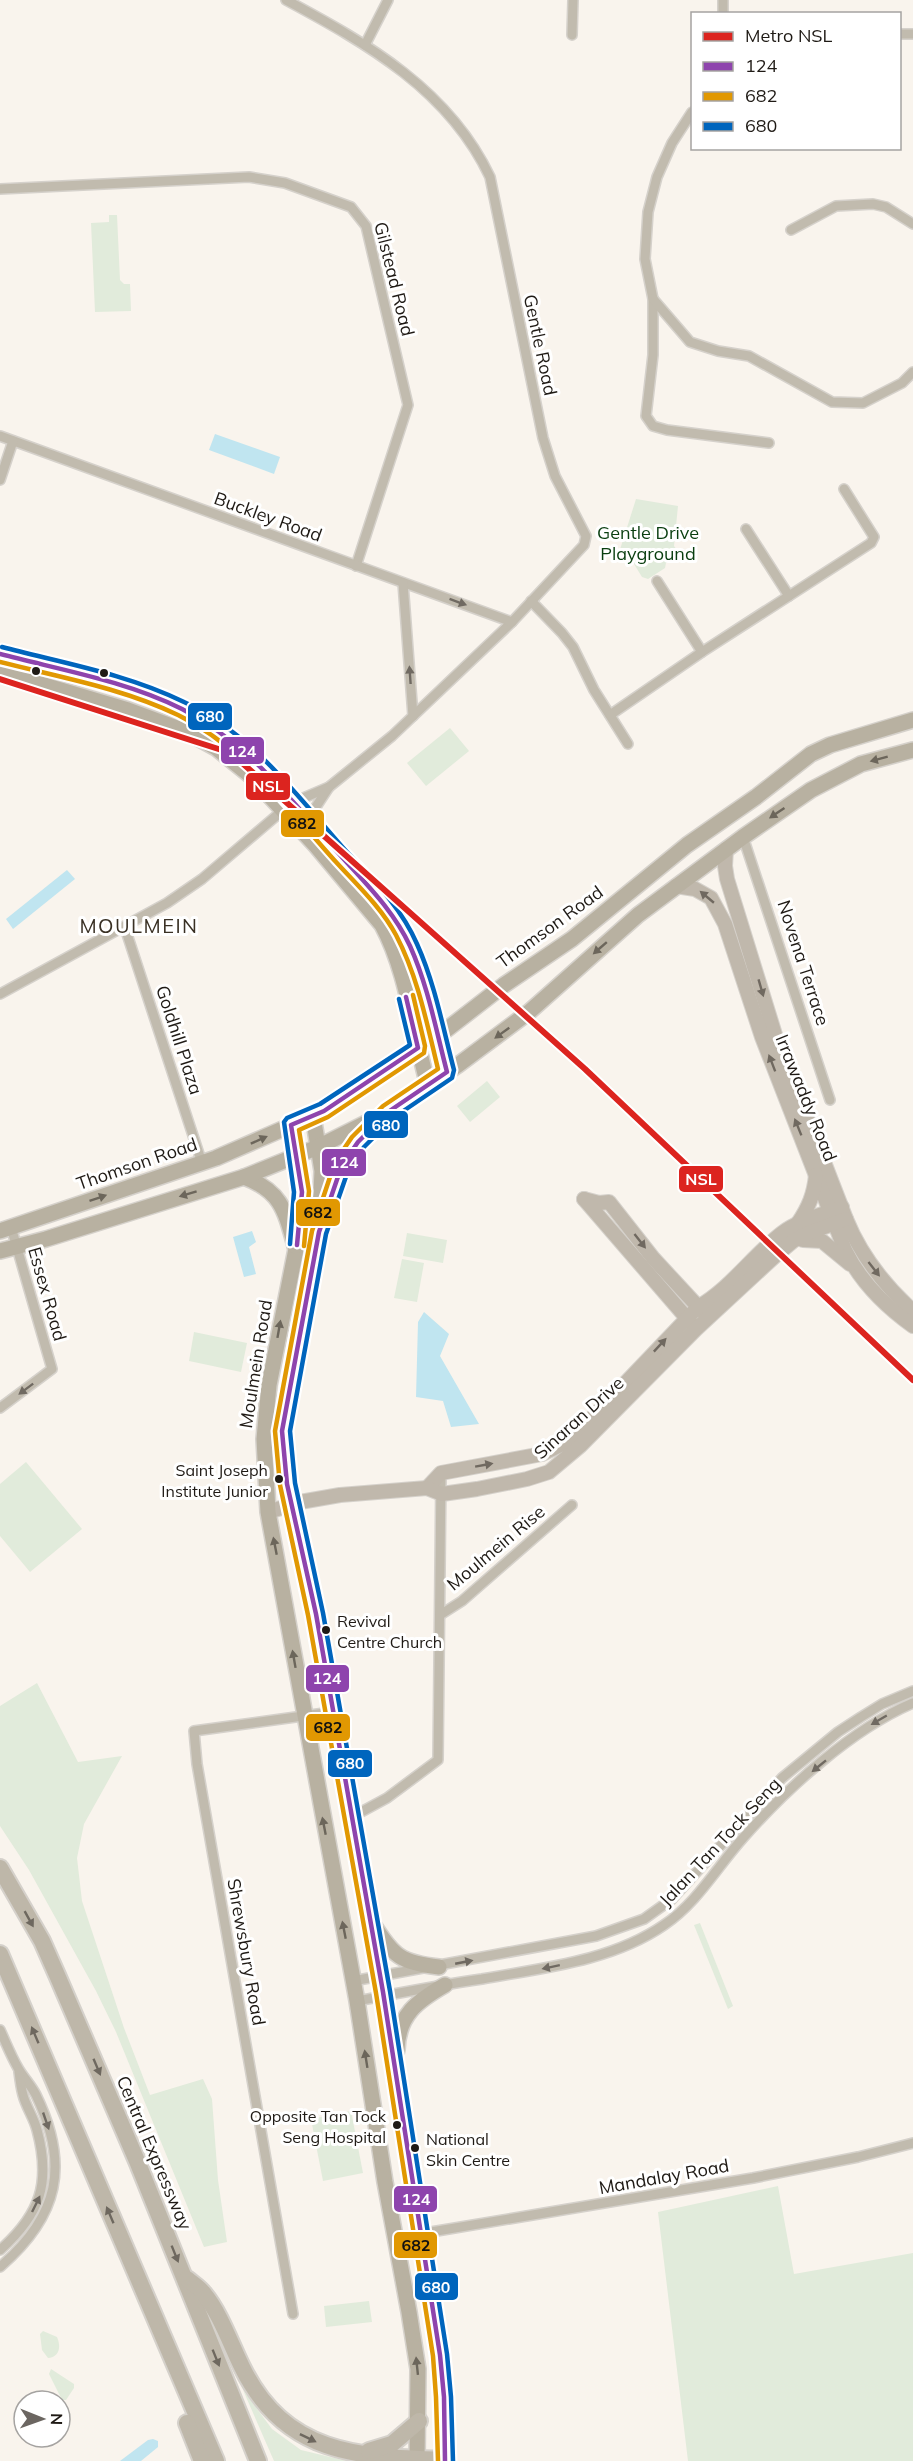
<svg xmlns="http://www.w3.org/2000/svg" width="913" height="2461" viewBox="0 0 913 2461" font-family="Mulish,sans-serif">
<rect width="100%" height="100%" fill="#f9f4ed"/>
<g fill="#e1ebdb">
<path d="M109 215H117L120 280 124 284H130L131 311 95 312 91 223 109 222Z"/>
<path d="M636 499 678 506 674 546 677 550 683 551 666 563 665 568 648 579 642 577 634 564 617 559Z"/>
<path d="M450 728 469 751 426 786 407 763Z"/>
<path d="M487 1081 500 1097 470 1122 457 1106Z"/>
<path d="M407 1233 447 1240 443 1263 403 1256Z"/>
<path d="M402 1259 424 1263 417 1302 394 1298Z"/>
<path d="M194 1332 247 1343 241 1372 189 1361Z"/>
<path d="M26 1462 82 1529 30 1572 0 1536V1484Z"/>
<path d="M37 1683 78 1762 122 1756 84 1824 77 1858 82 1901 124 2028 150 2095 203 2079 212 2099 218 2180 227 2242 204 2247 116 2032 96 1991 29 1870 0 1826V1706Z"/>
<path d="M700 1923 733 2006 728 2009 694 1925Z"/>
<path d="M351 2111 363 2173 323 2181 311 2119Z"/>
<path d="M778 2186 794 2274 913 2253V2461H688L658 2212Z"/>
<path d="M369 2301 372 2322 326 2327 324 2306Z"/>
<path d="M43 2331 57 2337C61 2346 60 2357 48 2358L42 2350 40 2334Z"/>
<path d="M51 2369 74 2384V2388L66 2400H62L49 2374Z"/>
<path d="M243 2390 272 2429 301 2450 347 2461H274Z"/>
</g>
<g fill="#c0e5f0">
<path d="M215 434 280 457 274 474 209 450Z"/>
<path d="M67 870 75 879 13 929 6 919Z"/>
<path d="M252 1231 256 1242 249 1247 256 1274 244 1277 233 1237Z"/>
<path d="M424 1312 449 1334 440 1356 479 1424 451 1427 443 1401 416 1397 418 1322Z"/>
<path d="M153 2439 158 2441V2447L141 2461H120L148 2440Z"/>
</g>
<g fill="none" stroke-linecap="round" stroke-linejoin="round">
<defs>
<g id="street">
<path d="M286 0C368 44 449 90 490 177L543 438 555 476 586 536 584 545 512 622 392 736 329 787 294 802"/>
<path d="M723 0V14"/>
<path d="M900 34H913"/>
<path d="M572 35 573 0"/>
<path d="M365 45 388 0"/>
<path d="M692 112 672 143 657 177 648 212 645 259 653 299V355L646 416 653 426 667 430 769 443"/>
<path d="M0 189 249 177 285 183 351 207 366 226 408 405 356 566"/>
<path d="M791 230 836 206 873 204 886 207 913 224"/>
<path d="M653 299 690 342 718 351 749 356 832 402 863 403 902 383 913 372"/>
<path d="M0 436 512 622"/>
<path d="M0 480 13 441"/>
<path d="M746 529 789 596"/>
<path d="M657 581 702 652"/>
<path d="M403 583 413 716"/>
<path d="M531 601 562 633 573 647 594 690 628 744"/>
<path d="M610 715 702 652 871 543 874 537 844 489"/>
<path d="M308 819 329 787"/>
<path d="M743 837 830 1100"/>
<path d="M125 928 202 1163"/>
<path d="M0 994 167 903 202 879 282 811 284 807"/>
<path d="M0 1408 52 1369 11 1227"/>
<path d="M440 1615 462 1601 572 1505"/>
<path d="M350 1818 387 1798 438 1760 441 1473"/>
<path d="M353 1981 596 1936 644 1919 672 1899 782 1778 838 1732 861 1717 882 1704 913 1691"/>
<path d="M357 2001C399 1993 440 1985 482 1979 543 1968 612 1961 664 1925 697 1903 717 1867 743 1838 787 1788 852 1729 913 1703"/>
<path d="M0 2030C6 2043 11 2056 18 2068 23 2077 31 2085 36 2095 70 2165 59 2216 0 2267"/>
<path d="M419 2234 753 2178 858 2157 913 2143"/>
<path d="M0 2250C41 2214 51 2182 37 2130 34 2118 26 2107 23 2095 21 2088 20 2080 19 2072"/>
<path d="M293 2314 197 1764 194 1731 332 1712"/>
</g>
<g id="secondary">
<path d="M726 849 725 866 727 879 777 1041 846 1219C861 1256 884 1285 913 1311"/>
<path d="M676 886 695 889 711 898 725 924 762 1037 845 1250C860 1281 885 1306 913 1326"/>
<path d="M584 1199 599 1203 609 1202 653 1258 702 1311"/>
<path d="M584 1199 691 1323"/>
<path d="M798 1223C809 1207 814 1194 816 1175"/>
<path d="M803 1240 822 1241 850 1264"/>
<path d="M427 1488 441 1473 542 1454 571 1440 698 1307C731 1288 752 1256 782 1233 799 1220 822 1215 842 1207"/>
<path d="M268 1512 300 1502 340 1495 427 1488 442 1494 477 1489 527 1479 549 1472 580 1446 696 1329 775 1256 793 1241 806 1234 846 1219"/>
</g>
<g id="primary">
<path d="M0 654C59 670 128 683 182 709 252 743 291 800 341 856 362 879 387 902 402 930 426 973 434 1025 447 1072"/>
<path d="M0 672 128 710 185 731 216 748 252 777 316 846 382 925C408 973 413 1033 428 1085"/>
<path d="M313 1116 322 1171 319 1232 282 1431C284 1502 310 1570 320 1640 339 1758 363 1874 383 1992 400 2092 413 2192 429 2292 442 2350 446 2402 445 2461"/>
<path d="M291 1125 301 1177 302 1205 296 1249 269 1385 264 1439 268 1512 357 2001 385 2182 409 2312 418 2369 417 2461"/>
<path d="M244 1177C281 1191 285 1210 295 1246"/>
<path d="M327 1209C341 1168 346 1154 377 1123"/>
<path d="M0 1231 216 1158 324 1111 446 1030 504 985 572 939 687 845 756 797 811 754 830 745 913 720"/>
<path d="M0 1251 46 1239 244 1177 318 1147 388 1112 458 1065 529 1012 638 915 743 837 811 790 861 764 913 750"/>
<path d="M373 1924C393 1956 401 1963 439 1967"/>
<path d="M397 2050C398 2015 417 2001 445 1985"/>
</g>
<g id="highway">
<path d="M0 1868 42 1941 57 1975 137 2161 258 2461"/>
<path d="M0 1954 216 2461"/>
<path d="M187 2279C193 2284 200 2288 204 2294 220 2313 231 2345 242 2367 285 2455 358 2457 445 2460"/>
<path d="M187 2423 202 2461"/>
<path d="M369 2451 392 2444 419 2421"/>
</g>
</defs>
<use href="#street" stroke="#d5d1cb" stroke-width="12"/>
<use href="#secondary" stroke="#d5d1cb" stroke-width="16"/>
<use href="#primary" stroke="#d5d1cb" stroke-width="18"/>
<use href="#highway" stroke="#d5d1cb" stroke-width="20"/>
<use href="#street" stroke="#c1bbae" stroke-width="9"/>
<use href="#secondary" stroke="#c0b8ac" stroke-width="14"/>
<use href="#primary" stroke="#b8b1a1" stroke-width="15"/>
<use href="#highway" stroke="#beb7a9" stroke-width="16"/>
<defs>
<g id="bus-1">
<path d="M0 654C61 670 126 681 182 709 249 743 292 802 341 856 367 885 393 910 410 946 428 986 436 1030 447 1072L388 1112 358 1142 342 1165 319 1232 282 1431 287 1484 316 1614 383 1992 440 2355 444 2397 445 2461"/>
<path d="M297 1245 302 1192 291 1125 324 1111 418 1048 406 997"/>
</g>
<g id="bus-2">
<path d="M0 662C59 677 122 688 178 715 245 748 287 808 336 862 357 885 381 907 396 935 418 977 427 1024 438 1069L383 1106 352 1137 335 1162 312 1231 275 1431 280 1485 308 1615 376 1993 433 2356 436 2397 438 2461"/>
<path d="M304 1246 309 1191 299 1130 328 1117 424 1053 425 1046 413 995"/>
</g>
<g id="bus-3">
<path d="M2 647C63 663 127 674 184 702 253 734 297 796 346 851 373 880 401 907 417 944 435 984 443 1028 454 1070L452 1078 393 1118 364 1147 349 1168 326 1234 290 1431 295 1483 323 1613 390 1991 447 2354 451 2397 453 2461"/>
<path d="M290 1244 294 1192 284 1122 287 1118 320 1104 410 1045 399 999"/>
</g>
</defs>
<use href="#bus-1" stroke="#fff" stroke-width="9"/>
<use href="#bus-2" stroke="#fff" stroke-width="9"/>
<use href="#bus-3" stroke="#fff" stroke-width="9"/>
<use href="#bus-1" stroke="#8e44ad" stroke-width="4.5"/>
<use href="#bus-2" stroke="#e19802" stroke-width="4.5"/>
<use href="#bus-3" stroke="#0065bd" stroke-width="4.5"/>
<defs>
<path id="metro-1" d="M0 679 231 753 585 1069 913 1380"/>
</defs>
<use href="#metro-1" stroke="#fff" stroke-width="10"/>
<use href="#metro-1" stroke="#dc241f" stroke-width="6"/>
</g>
<defs><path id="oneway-solid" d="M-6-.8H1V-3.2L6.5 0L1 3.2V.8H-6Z" transform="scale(1.5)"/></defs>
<g fill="#706a62">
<use href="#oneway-solid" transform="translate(458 602) rotate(20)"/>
<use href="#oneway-solid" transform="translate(410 675) rotate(-94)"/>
<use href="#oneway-solid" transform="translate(26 1389) rotate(143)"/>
<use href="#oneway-solid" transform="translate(879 1720) rotate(150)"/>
<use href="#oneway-solid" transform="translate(819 1766) rotate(141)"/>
<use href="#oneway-solid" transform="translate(464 1962) rotate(-11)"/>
<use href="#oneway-solid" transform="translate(551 1967) rotate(168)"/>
<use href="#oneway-solid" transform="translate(46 2121) rotate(71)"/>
<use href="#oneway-solid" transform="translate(36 2204) rotate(-64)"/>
</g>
<g fill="#6c665b">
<use href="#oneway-solid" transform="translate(879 759) rotate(165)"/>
<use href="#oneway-solid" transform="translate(777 813) rotate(146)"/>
<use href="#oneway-solid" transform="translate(600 948) rotate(139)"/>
<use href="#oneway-solid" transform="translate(502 1033) rotate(144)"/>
<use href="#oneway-solid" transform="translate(259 1140) rotate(-24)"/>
<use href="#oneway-solid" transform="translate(188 1194) rotate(163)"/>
<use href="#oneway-solid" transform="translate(98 1198) rotate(-19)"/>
<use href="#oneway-solid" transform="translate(279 1329) rotate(-80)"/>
<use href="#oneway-solid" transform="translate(275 1546) rotate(-101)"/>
<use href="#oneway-solid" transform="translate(294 1659) rotate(-100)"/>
<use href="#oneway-solid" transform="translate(324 1826) rotate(-101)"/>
<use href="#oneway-solid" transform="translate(344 1930) rotate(-101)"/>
<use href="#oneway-solid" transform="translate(366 2059) rotate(-99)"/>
<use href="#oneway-solid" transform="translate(417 2366) rotate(-96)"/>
</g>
<g fill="#706960">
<use href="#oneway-solid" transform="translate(707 897) rotate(-140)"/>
<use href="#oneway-solid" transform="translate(761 988) rotate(74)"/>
<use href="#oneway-solid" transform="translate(772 1063) rotate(-111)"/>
<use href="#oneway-solid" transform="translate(798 1127) rotate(-112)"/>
<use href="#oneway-solid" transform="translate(640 1241) rotate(52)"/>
<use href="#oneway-solid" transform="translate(874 1269) rotate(52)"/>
<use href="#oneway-solid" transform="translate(660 1345) rotate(-47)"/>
<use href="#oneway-solid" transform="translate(484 1465) rotate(-10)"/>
</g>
<g fill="#6e685f">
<use href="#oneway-solid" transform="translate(29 1919) rotate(61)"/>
<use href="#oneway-solid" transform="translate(35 2035) rotate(-113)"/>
<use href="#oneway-solid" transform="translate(97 2067) rotate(67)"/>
<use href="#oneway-solid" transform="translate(110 2215) rotate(-113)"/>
<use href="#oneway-solid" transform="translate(175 2254) rotate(68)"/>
<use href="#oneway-solid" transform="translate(216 2358) rotate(68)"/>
<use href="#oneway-solid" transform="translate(308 2438) rotate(26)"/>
</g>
<g fill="#1f1a15" stroke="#fff" stroke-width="2">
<circle cx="36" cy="671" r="5"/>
<circle cx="104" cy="673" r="5"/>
<circle cx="279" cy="1479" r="5"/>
<circle cx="326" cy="1630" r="5"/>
<circle cx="397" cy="2125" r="5"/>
<circle cx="415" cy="2148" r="5"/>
</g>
<g text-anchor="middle" stroke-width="6" stroke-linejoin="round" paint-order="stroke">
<g font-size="16" fill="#1f1a15" stroke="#fff" text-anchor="end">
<text x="268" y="1476">Saint Joseph<tspan x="268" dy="21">Institute Junior</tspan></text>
<text x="337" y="1627" text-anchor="start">Revival<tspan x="337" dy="21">Centre Church</tspan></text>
<text x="386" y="2122">Opposite Tan Tock<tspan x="386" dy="21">Seng Hospital</tspan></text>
<text x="426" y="2145" text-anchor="start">National<tspan x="426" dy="21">Skin Centre</tspan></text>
</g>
<g font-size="18" fill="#1f1a15" stroke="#fff">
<text transform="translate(394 279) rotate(76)" y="6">Gilstead Road</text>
<text transform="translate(540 345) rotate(78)" y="6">Gentle Road</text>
<text transform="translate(268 517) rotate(20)" y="6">Buckley Road</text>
<text transform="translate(550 927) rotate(-36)" y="6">Thomson Road</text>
<text transform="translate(803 963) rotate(72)" y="6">Novena Terrace</text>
<text transform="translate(179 1040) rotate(72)" y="6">Goldhill Plaza</text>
<text transform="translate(806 1098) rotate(68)" y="6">Irrawaddy Road</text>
<text transform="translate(137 1164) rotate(-19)" y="6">Thomson Road</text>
<text transform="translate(47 1294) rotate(74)" y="6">Essex Road</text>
<text transform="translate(256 1364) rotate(-81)" y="6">Moulmein Road</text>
<text transform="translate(579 1418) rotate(-42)" y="6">Sinaran Drive</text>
<text transform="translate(496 1548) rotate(-40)" y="6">Moulmein Rise</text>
<text transform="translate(720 1842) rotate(-47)" y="6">Jalan Tan Tock Seng</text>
<text transform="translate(246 1952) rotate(80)" y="6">Shrewsbury Road</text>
<text transform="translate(154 2153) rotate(67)" y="6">Central Expressway</text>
<text transform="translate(664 2177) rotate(-10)" y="6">Mandalay Road</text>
</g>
<g font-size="18" fill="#093e0f" stroke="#fff">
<text x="648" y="539">Gentle Drive<tspan x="648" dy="21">Playground</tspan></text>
</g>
<g font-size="20" letter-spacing="1.5" fill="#393024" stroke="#fff">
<text x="139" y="933">MOULMEIN</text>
</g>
</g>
<g stroke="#fff" stroke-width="2">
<rect x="187" y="702" width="46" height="29" rx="6" fill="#0065bd"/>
<rect x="220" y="736" width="45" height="29" rx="6" fill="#8e44ad"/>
<rect x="245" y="772" width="46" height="29" rx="6" fill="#dc241f"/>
<rect x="280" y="809" width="45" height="29" rx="6" fill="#e19802"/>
<rect x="363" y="1110" width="46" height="29" rx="6" fill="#0065bd"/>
<rect x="321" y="1148" width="46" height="29" rx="6" fill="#8e44ad"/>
<rect x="678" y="1165" width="46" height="28" rx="6" fill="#dc241f"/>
<rect x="295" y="1198" width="46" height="29" rx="6" fill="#e19802"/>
<rect x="305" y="1664" width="45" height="29" rx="6" fill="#8e44ad"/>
<rect x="305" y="1713" width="46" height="29" rx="6" fill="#e19802"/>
<rect x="327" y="1749" width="46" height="29" rx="6" fill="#0065bd"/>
<rect x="393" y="2185" width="45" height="28" rx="6" fill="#8e44ad"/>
<rect x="393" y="2231" width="45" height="28" rx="6" fill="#e19802"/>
<rect x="414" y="2272" width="45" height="29" rx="6" fill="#0065bd"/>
</g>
<g font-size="16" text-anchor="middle" font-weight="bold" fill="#fff">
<text x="210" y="722">680</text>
<text x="242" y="757">124</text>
<text x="268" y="792">NSL</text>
<text x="386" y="1131">680</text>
<text x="344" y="1168">124</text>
<text x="701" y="1185">NSL</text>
<text x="327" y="1684">124</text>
<text x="350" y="1769">680</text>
<text x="416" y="2205">124</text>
<text x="436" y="2293">680</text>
</g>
<g font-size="16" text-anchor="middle" font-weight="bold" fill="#111">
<text x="302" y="829">682</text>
<text x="318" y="1218">682</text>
<text x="328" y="1733">682</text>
<text x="416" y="2251">682</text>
</g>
<rect x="691" y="12" width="210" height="138" fill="#ffffff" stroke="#a5a3a1" stroke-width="1.5"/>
<rect x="703" y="32" width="30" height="9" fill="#dc241f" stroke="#a5a3a1" stroke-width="1.5"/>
<text x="745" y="42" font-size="18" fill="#1f1a15">Metro NSL</text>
<rect x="703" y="62" width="30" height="9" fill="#8e44ad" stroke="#a5a3a1" stroke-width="1.5"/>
<text x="745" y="72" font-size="18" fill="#1f1a15">124</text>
<rect x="703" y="92" width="30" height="9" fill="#e19802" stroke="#a5a3a1" stroke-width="1.5"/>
<text x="745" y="102" font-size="18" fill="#1f1a15">682</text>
<rect x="703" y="122" width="30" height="9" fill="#0065bd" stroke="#a5a3a1" stroke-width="1.5"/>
<text x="745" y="132" font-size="18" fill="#1f1a15">680</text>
<g transform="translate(42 2419) rotate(91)"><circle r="28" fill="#ffffff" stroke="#a5a3a1" stroke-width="1.5"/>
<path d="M0-4.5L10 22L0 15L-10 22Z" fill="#6b6661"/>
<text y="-9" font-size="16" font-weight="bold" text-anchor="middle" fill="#1f1a15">N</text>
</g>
</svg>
